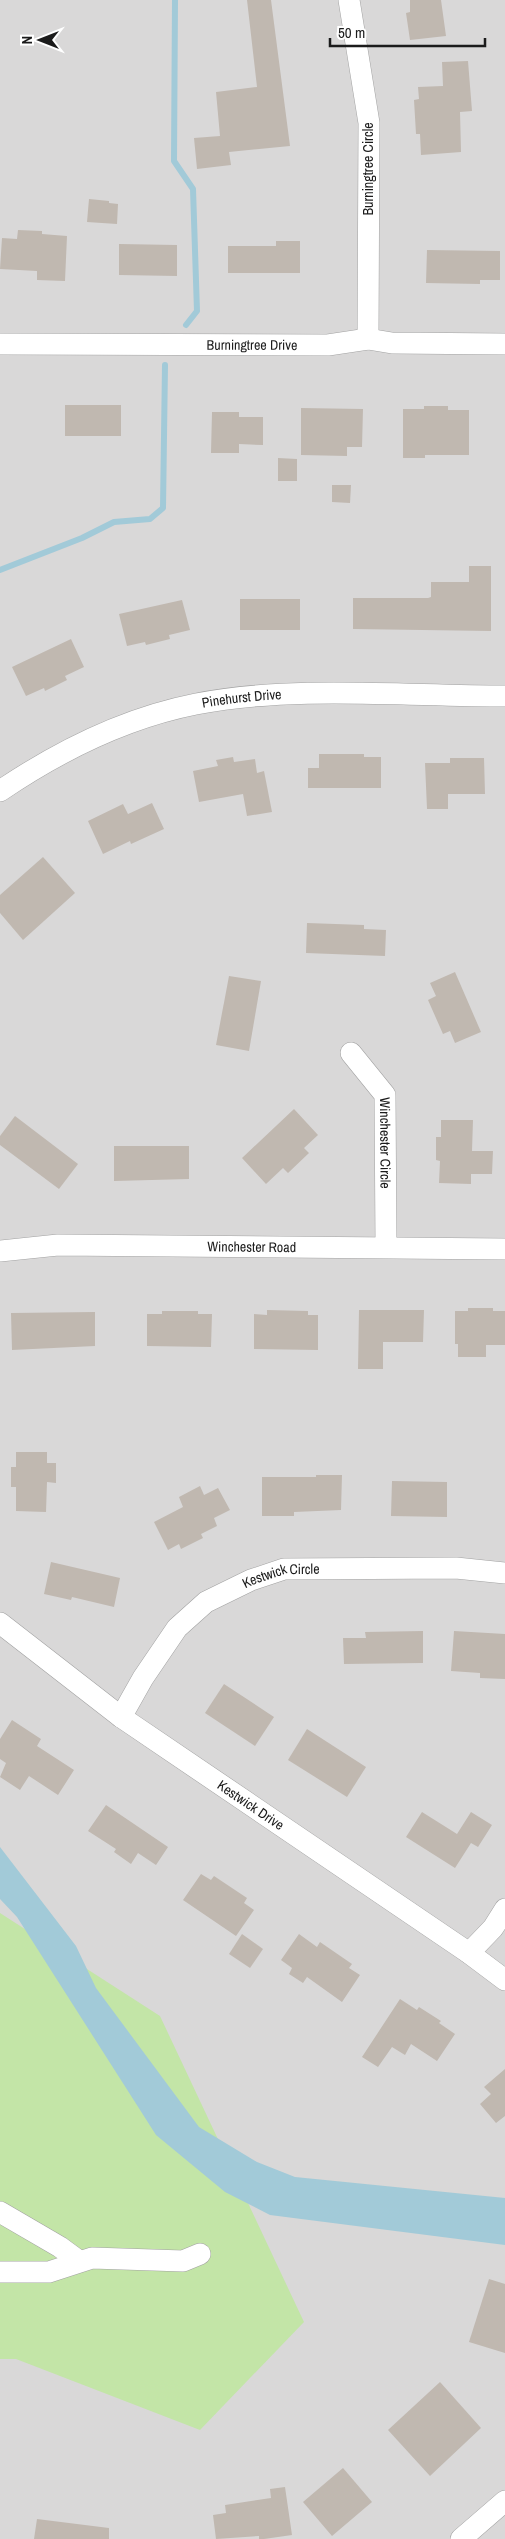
<svg xmlns="http://www.w3.org/2000/svg" width="505" height="2539" viewBox="0 0 505 2539" font-family="'Archivo Narrow',sans-serif">
<rect width="100%" height="100%" fill="#ece8e0"/>
<rect fill="#d9d8d8" x="0" y="0" width="505" height="2539"/>
<path fill="#c3e5a7" d="M0 1913 160 2016 304 2322 200 2430 16 2359H0Z"/>
<path fill="#a2cad8" d="M0 1847 76 1946 96 1988 199 2127 257 2162 295 2177 505 2198V2245L270 2215 225 2192 156 2135 17 1917 0 1899Z"/>
<g fill="none" stroke-linecap="round" stroke-linejoin="round">
<g stroke="#a2cad8" stroke-width="6">
<path d="M175 0 174 161 193 189 197 311 186 325"/>
<path d="M0 570 82 538 114 522 150 519 163 508 165 365"/>
</g>
</g>
<g fill="#c0b8b0">
<path d="M247 0H271L290 146 229 152 231 165 197 169 194 138 220 136 216 92 257 87Z"/>
<path d="M410 0H441L446 36 410 40 406 13 410 12Z"/>
<path d="M468 61 472 111 460 112 461 152 421 155 420 134H416L414 100 419 99 418 87 443 86 442 62Z"/>
<path d="M89 199 109 201V203L118 204 117 224 87 222Z"/>
<path d="M18 230 42 231V234L67 236 65 281 37 280V271L0 269 2 238 17 239Z"/>
<path d="M276 241H300V273H228V246H276Z"/>
<path d="M119 244 177 245V276L119 275Z"/>
<path d="M427 250 500 251V280H480V284L426 283Z"/>
<rect x="65" y="405" width="56" height="31"/>
<path d="M424 406H448V410H469V455H425V458H403V409H424Z"/>
<path d="M301 408 363 409 362 447H347V456L301 455Z"/>
<path d="M212 412H239V417H263V445L239 444V453H211Z"/>
<path d="M278 458 297 459V481H278Z"/>
<path d="M332 485H351L350 503 332 502Z"/>
<path d="M469 566H491V631L353 629V598H428L431 597V582H469Z"/>
<rect x="240" y="599" width="60" height="31"/>
<path d="M182 600 190 630 169 635 170 639 146 645 145 642 127 646 119 614Z"/>
<path d="M71 639 84 667 65 676 67 680 45 691 44 688 26 696 12 667Z"/>
<path d="M319 754H364V757H381V788H308V768H319Z"/>
<path d="M233 757 234 762 255 759 257 773 264 771 272 812 247 816 243 794 199 802 193 771 218 766 216 760Z"/>
<path d="M450 758H484L485 794H448V809H427L425 763H450Z"/>
<path d="M152 803 164 829 131 844 130 841 103 854 88 821 123 804 128 814Z"/>
<path d="M43 857 75 893 23 940 0 913V895Z"/>
<path d="M307 923 364 925V929L386 930 385 956 306 953Z"/>
<path d="M455 972 481 1032 455 1043 450 1031 443 1034 428 1000 436 996 430 983Z"/>
<path d="M229 976 261 981 249 1051 216 1045Z"/>
<path d="M294 1109 318 1135 304 1148 309 1153 288 1173 283 1168 266 1184 242 1158Z"/>
<path d="M15 1116 78 1164 59 1189 0 1145V1136Z"/>
<path d="M441 1120H473L472 1151H493L492 1174H471V1184L439 1183 440 1161 436 1160V1137H441Z"/>
<path d="M114 1146H189V1179L114 1181Z"/>
<path d="M468 1308H493V1311H505V1345H486V1357H458V1344H455V1311H468Z"/>
<path d="M267 1310 308 1311V1315H318V1350L254 1349V1314L267 1315Z"/>
<path d="M359 1310H424L423 1342H383V1369H358Z"/>
<path d="M162 1311H198V1314H212L211 1347 147 1346V1314H162Z"/>
<path d="M95 1312V1346L12 1350 11 1313Z"/>
<path d="M16 1452H47V1463H56V1483L47 1482 46 1512 16 1511V1487H11V1467H16Z"/>
<path d="M316 1475H342L341 1510 294 1512V1516H262V1477H316Z"/>
<path d="M392 1481 447 1482V1517L391 1516Z"/>
<path d="M200 1486 204 1495 218 1488 230 1510 214 1518 217 1526 201 1534 203 1538 181 1549 179 1544 168 1550 154 1522 183 1507 179 1497Z"/>
<path d="M51 1562 120 1578 114 1607 72 1597 71 1600 44 1594Z"/>
<path d="M423 1631V1663L344 1664 343 1638H366L365 1632Z"/>
<path d="M454 1631 505 1634V1679L480 1678V1673L451 1671Z"/>
<path d="M224 1684 274 1717 255 1746 205 1713Z"/>
<path d="M12 1720 41 1739 37 1746 74 1770 58 1795 29 1776 20 1790 0 1777 6 1763 0 1759V1739Z"/>
<path d="M307 1729 366 1767 347 1797 288 1760Z"/>
<path d="M106 1805 168 1847 156 1865 138 1853 131 1864 114 1852 116 1849 88 1831Z"/>
<path d="M422 1812 457 1834 471 1812 492 1825 478 1847 471 1843 455 1868 406 1837Z"/>
<path d="M201 1874 211 1880 214 1876 247 1898 244 1903 254 1910 236 1936 183 1900Z"/>
<path d="M242 1934 263 1949 250 1968 229 1954Z"/>
<path d="M299 1934 317 1947 320 1942 352 1964 349 1968 360 1975 342 2002 307 1977 303 1983 289 1974 292 1968 281 1960Z"/>
<path d="M400 1999 417 2010 419 2007 441 2021 439 2023 455 2034 437 2061 411 2044 405 2055 392 2047 378 2067 362 2057Z"/>
<path d="M505 2069V2116L496 2123 480 2104 491 2094 484 2087Z"/>
<path d="M489 2279 505 2284V2353L469 2342Z"/>
<path d="M440 2382 481 2428 430 2476 388 2430Z"/>
<path d="M343 2468 372 2502 332 2536 303 2502Z"/>
<path d="M285 2487 292 2535 264 2539H259V2536L216 2539 213 2515 226 2513 225 2505 271 2498 270 2489Z"/>
<path d="M37 2519 109 2528V2539H34Z"/>
</g>
<g fill="none" stroke-linecap="round" stroke-linejoin="round">
<defs>
<g id="minor">
<path d="M349 0 369 123 368 339"/>
<path id="s1" d="M0 344 328 345 368 339 392 343 505 344"/>
<path id="s2" d="M0 791C59 751 125 718 196 704 294 685 404 696 505 696"/>
<path id="s3" d="M351 1053 385 1095 386 1246"/>
<path id="s4" d="M0 1251 58 1245 505 1249"/>
<path id="s5" d="M0 1623 121 1717 469 1953 505 1980"/>
<path id="s6" d="M121 1717 143 1678 177 1628 206 1602 251 1580 284 1569 456 1568 505 1573"/>
<path d="M469 1953 493 1928 505 1909"/>
<path d="M0 2212 60 2247 79 2261"/>
<path d="M0 2272H49L92 2258 183 2261 200 2254"/>
<path d="M461 2539 505 2501"/>
</g>
</defs>
<use href="#minor" stroke="#a2a2a2" stroke-width="22"/>
<use href="#minor" stroke="#fff" stroke-width="21"/>
</g>
<g text-anchor="middle" stroke-width="4" stroke-linejoin="round" paint-order="stroke">
<g font-size="14" fill="#1b1b1b" stroke="#fff">
<text transform="translate(368 169) rotate(-90)" y="5">Burningtree Circle</text>
<text dy="5" stroke="none"><textPath href="#s1" startOffset="252">Burningtree Drive</textPath></text>
<text dy="5" stroke="none"><textPath href="#s2" startOffset="262">Pinehurst Drive</textPath></text>
<text dy="5" stroke="none"><textPath href="#s3" startOffset="102">Winchester Circle</textPath></text>
<text dy="5" stroke="none"><textPath href="#s4" startOffset="252">Winchester Road</textPath></text>
<text dy="5" stroke="none"><textPath href="#s6" startOffset="225">Kestwick Circle</textPath></text>
<text dy="5" stroke="none"><textPath href="#s5" startOffset="310">Kestwick Drive</textPath></text>
</g>
</g>
<g transform="translate(40 40) rotate(270)" stroke="#ffffff" stroke-width="4" paint-order="stroke">
<path d="M0-4L9 19L0 12L-9 19Z" fill="#1b1b1b"/>
<text y="-8" font-size="14" font-weight="bold" text-anchor="middle" fill="#1b1b1b">N</text>
</g>
<path d="M330 38v8h155v-8" fill="none" stroke="#1b1b1b" stroke-width="2.5"/>
<text x="338" y="38" font-size="15" fill="#1b1b1b" stroke="#ffffff" stroke-width="4" paint-order="stroke">50 m</text>
</svg>
